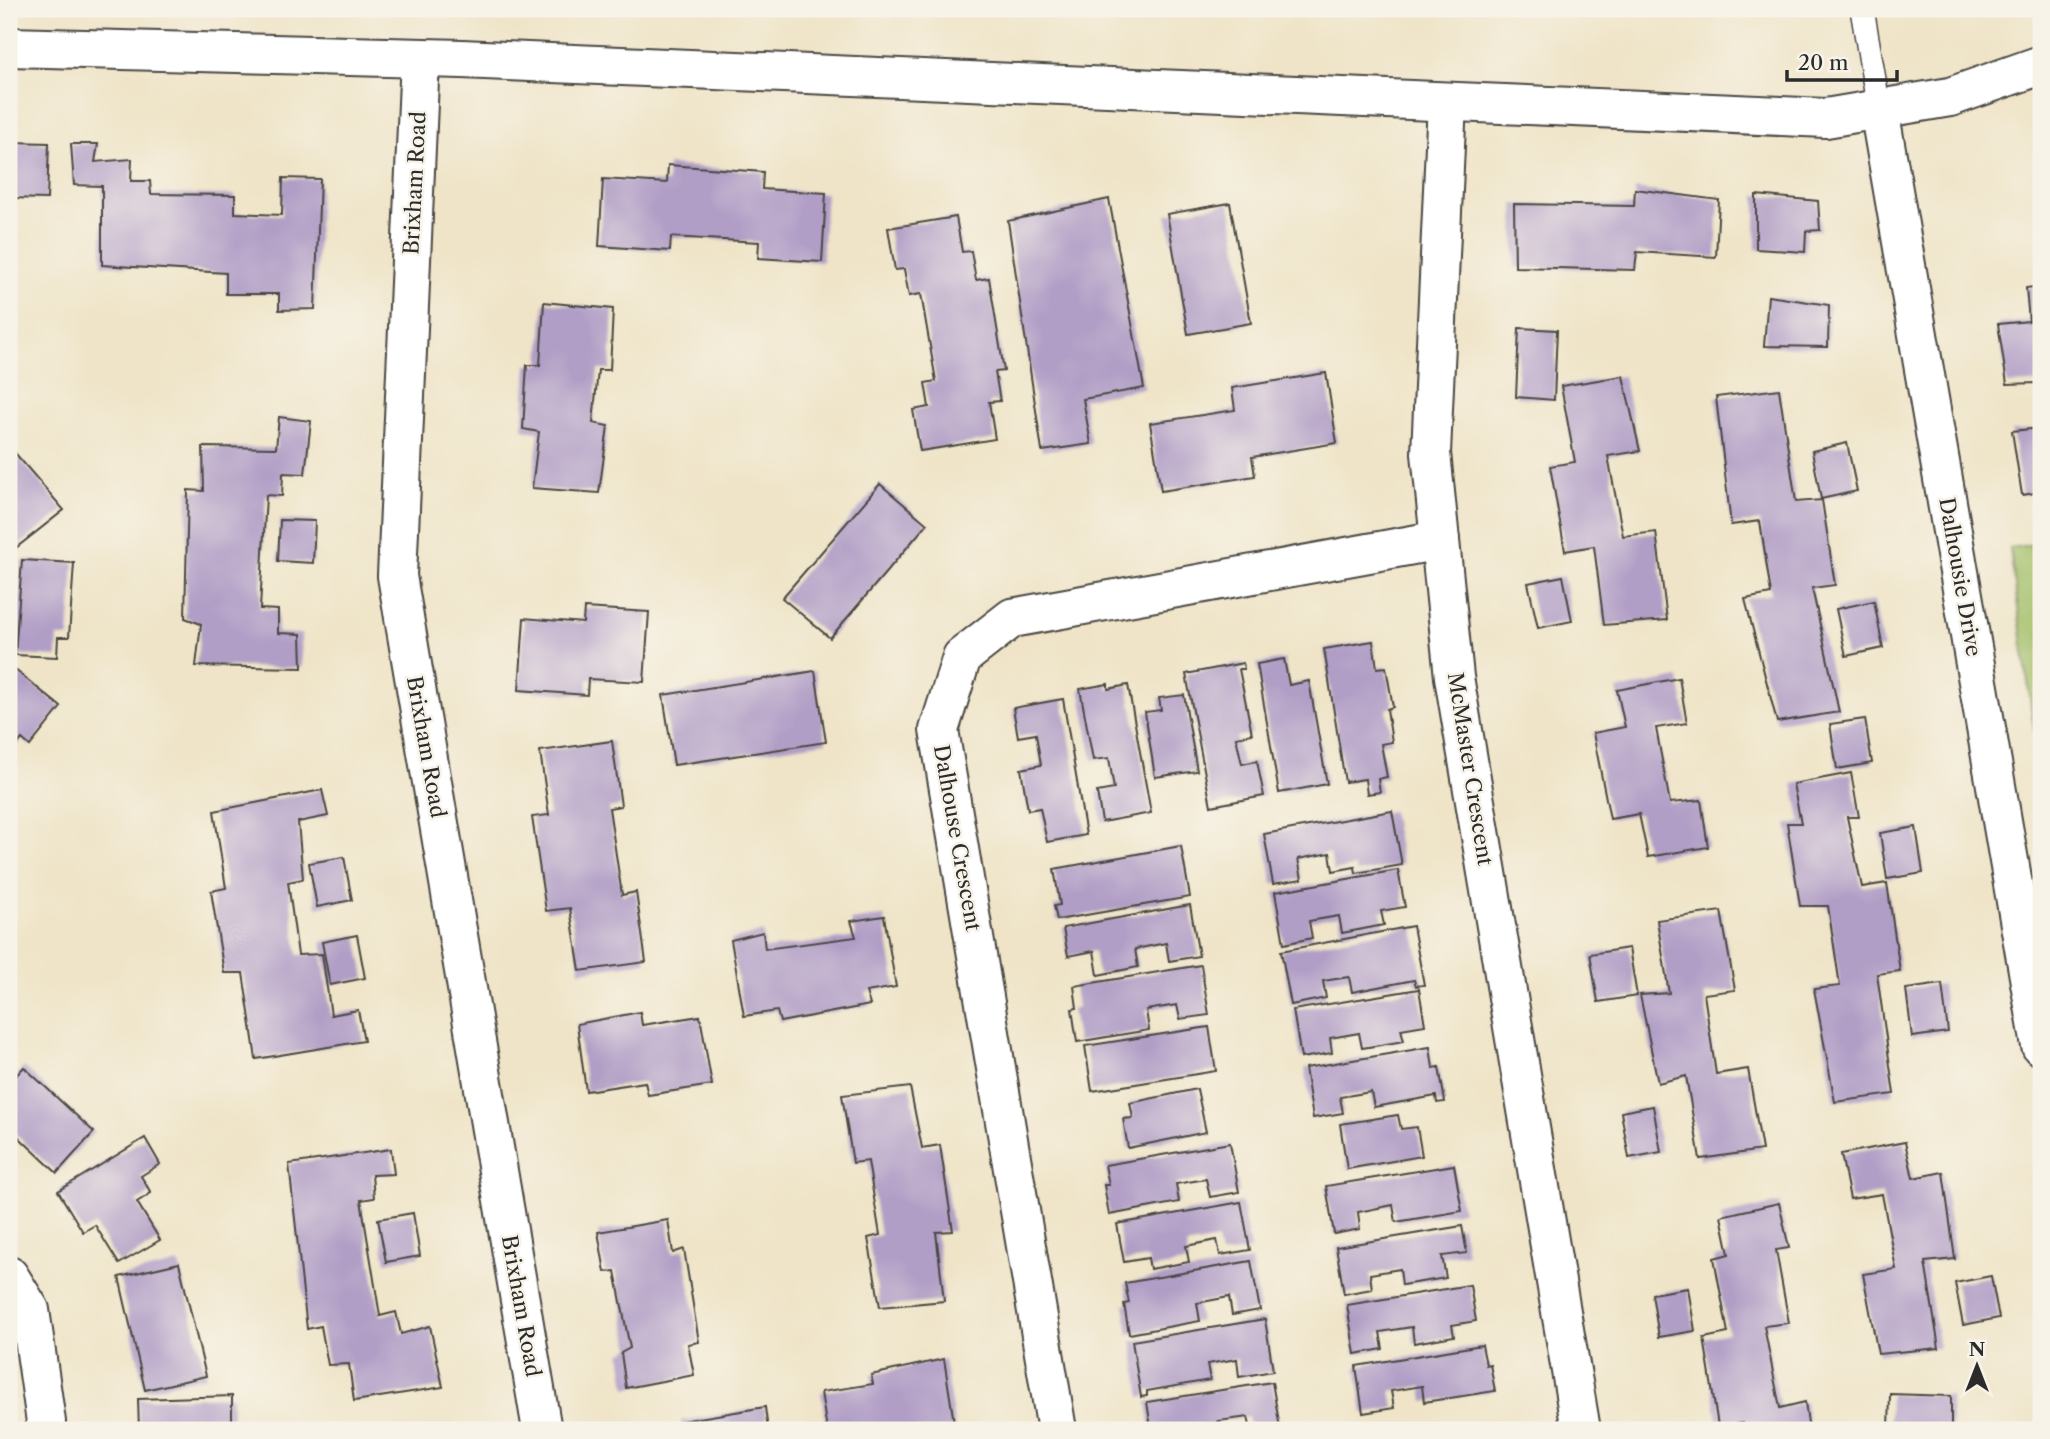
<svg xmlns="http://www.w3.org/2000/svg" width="2050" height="1439" viewBox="0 0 2050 1439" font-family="'Libre Caslon Text',serif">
<rect width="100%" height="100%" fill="#f7f3e8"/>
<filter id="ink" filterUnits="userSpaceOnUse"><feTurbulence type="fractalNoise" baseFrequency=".0143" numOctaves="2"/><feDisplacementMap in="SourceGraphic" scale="14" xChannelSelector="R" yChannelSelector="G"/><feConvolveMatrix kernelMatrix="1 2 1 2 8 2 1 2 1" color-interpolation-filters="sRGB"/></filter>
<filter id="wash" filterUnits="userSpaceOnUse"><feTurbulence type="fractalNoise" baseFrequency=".00686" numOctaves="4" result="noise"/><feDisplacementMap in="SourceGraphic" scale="28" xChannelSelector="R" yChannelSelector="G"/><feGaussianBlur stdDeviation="1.57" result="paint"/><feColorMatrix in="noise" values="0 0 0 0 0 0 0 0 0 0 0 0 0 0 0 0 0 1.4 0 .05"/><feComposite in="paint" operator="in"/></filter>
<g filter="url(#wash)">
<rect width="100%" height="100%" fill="#efe4c7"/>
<path fill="#a2bf67" stroke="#667549" stroke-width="2" d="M2041 543V772L2040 773 2010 548Z"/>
<g id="blocks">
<g fill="#b19ec6">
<path d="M9 142 49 143 47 199 9 198Z"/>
<path d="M71 144H98L95 162 132 159 131 181H150L151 194 235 195V213L282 215 283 178 320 179 315 309 279 310V294H226V273L102 265V186L74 185Z"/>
<path d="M668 165 763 172 762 189 826 193 822 262 758 258 759 242 671 237 670 251 599 246 603 179 667 183Z"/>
<path d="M1635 189 1719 200 1716 257 1637 252 1635 270 1515 267 1514 204 1634 206Z"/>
<path d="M1756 195 1818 201 1820 230 1806 231 1805 252 1756 249Z"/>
<path d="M1109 199 1144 388 1083 399 1091 444 1042 451 1008 221Z"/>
<path d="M1230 203 1251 323 1188 334 1167 214Z"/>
<path d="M956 217 962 252 971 251 976 280 989 278 1004 371 995 372 1000 401 989 402 995 439 920 451 913 410 929 407 925 383 936 381 921 294 909 296 904 269 895 270 888 228Z"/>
<path d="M2041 286V394H2040L2038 383 2007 384 1998 324 2029 321 2026 288Z"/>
<path d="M1768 296 1829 305 1828 347 1764 346Z"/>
<path d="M544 302 613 309 610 370H598L593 423 608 426 599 493 532 488 539 432 523 429 527 365H540Z"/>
<path d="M1519 328 1557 330 1554 400 1516 397Z"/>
<path d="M1326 373 1337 443 1252 457 1255 476 1161 491 1150 423 1235 410 1232 388Z"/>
<path d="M1623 376 1640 451 1608 456 1623 536 1656 532 1667 620 1604 625 1594 546 1565 551 1550 466 1575 462 1561 386Z"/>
<path d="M1779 389 1796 502 1822 500 1835 585 1812 588 1839 712 1777 722 1745 599 1771 594 1760 521 1731 525 1716 397Z"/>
<path d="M279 417 311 421 305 474 283 473 282 496 266 495 260 609 278 610V633L301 634 302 668 196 666 201 624 185 618 188 490 204 491 203 447 276 448Z"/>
<path d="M2041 428V492L2022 495 2012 431Z"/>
<path d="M1847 443 1857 491 1821 499 1812 451Z"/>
<path d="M9 446 64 510 12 551 9 547Z"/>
<path d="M880 484 927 524 830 638 782 598Z"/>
<path d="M280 520 315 521 313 563 278 561Z"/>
<path d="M22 560 74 563 69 637H58L57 657 15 655Z"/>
<path d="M1563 576 1572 621 1538 628 1528 583Z"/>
<path d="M1874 601 1883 648 1846 656 1836 609Z"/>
<path d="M584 608 649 612 644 682 588 679 587 695 519 690 524 618 583 623Z"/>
<path d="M1373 641 1377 668 1386 667 1393 707 1387 709 1392 742 1381 744 1387 777 1378 779 1380 792 1367 794 1365 779 1345 782 1324 649Z"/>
<path d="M1284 659 1289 685 1309 681 1327 784 1279 793 1257 664Z"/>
<path d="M1243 663 1244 669H1239L1252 734 1236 737 1242 764 1257 761 1264 796 1211 806 1186 674Z"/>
<path d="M9 665 61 707 30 746 22 739 9 755Z"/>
<path d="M815 671 826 742 674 765 663 695Z"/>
<path d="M1679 678 1687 723 1656 728 1670 803 1701 800 1708 847 1648 857 1639 814 1610 819 1593 733 1625 727 1617 690Z"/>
<path d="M1108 684V689L1128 685 1151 813 1102 822 1097 792 1114 789 1109 758 1093 760 1080 689Z"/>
<path d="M1184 695 1197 771 1155 777 1145 712 1161 710 1159 698Z"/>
<path d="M1063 699 1086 835 1047 842 1040 808 1028 810 1021 769 1041 765 1036 734 1018 737 1013 708Z"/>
<path d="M1865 719 1872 763 1837 769 1830 724Z"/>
<path d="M612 741 621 806 609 808 622 895 636 892 646 962 580 971 570 908 546 911 532 817 549 815 540 751Z"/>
<path d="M1851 773 1859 817H1847L1862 887 1887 883 1900 971 1877 974 1894 1094 1835 1102 1814 989 1840 986 1828 906H1800L1787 823H1801L1793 784Z"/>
<path d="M322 790 328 816 298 822 303 879 288 882 298 955 322 954 331 1015 358 1010 364 1041 256 1059 243 973H224L211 891 226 888 214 811Z"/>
<path d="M1392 811 1402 865 1356 873 1355 867 1333 871 1330 853 1298 859 1302 879 1273 884 1264 834Z"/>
<path d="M1916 827 1923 873 1887 879 1880 833Z"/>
<path d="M1181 846 1190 897 1057 920 1054 906 1060 905 1054 869Z"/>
<path d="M344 857 352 900 317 907 309 863Z"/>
<path d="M1398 870 1405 907 1381 911 1384 925 1342 933 1339 916 1309 921 1312 938 1284 944 1275 892Z"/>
<path d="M1190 905 1199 956 1169 961 1166 943 1135 949 1138 967 1098 975 1094 951 1068 956 1063 928Z"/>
<path d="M1721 911 1735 990 1704 994 1716 1074 1748 1069 1762 1150 1700 1159 1686 1076 1658 1083 1640 995 1669 993 1657 920Z"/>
<path d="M884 916 896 987 866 992 870 1005 780 1022 777 1011 744 1016 731 940 763 932 765 949 856 937 851 921Z"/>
<path d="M1413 926 1424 985 1416 986 1414 980 1352 992 1349 977 1323 981 1326 998 1291 1005 1281 951Z"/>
<path d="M357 935 365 978 330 985 322 942Z"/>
<path d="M1629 948 1637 996 1598 1002 1590 954Z"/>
<path d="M1201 965 1209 1015 1180 1019 1177 1005 1146 1010 1149 1030 1077 1042 1072 1009 1077 1008 1074 986Z"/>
<path d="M1942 984 1948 1032 1912 1037 1906 989Z"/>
<path d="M1419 989 1425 1025 1401 1029 1404 1041 1362 1048 1359 1033 1330 1038 1332 1053 1301 1058 1293 1010Z"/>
<path d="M640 1012 642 1025 700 1016 712 1085 648 1095 645 1082 586 1091 577 1024Z"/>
<path d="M1209 1027 1216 1071 1092 1091 1085 1046Z"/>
<path d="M1430 1047 1433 1068 1439 1067 1445 1102 1437 1103 1436 1096 1374 1107 1371 1092 1340 1097 1343 1113 1313 1118 1305 1068Z"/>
<path d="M24 1067 94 1132 57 1173 9 1128V1083Z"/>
<path d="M910 1087 922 1148 940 1145 953 1231 936 1232 944 1301 880 1307 868 1238 880 1235 868 1161 853 1163 842 1095Z"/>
<path d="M1197 1089 1206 1132 1128 1148 1123 1119 1133 1118 1130 1103Z"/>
<path d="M1653 1106 1661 1152 1629 1158 1621 1112Z"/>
<path d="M1398 1115 1401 1129 1417 1127 1422 1156 1347 1169 1340 1124Z"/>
<path d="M145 1138 160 1164 141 1176 151 1193 137 1202 160 1240 119 1264 95 1225 83 1232 58 1191Z"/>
<path d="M1905 1142 1913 1178 1943 1172 1955 1259 1925 1262 1939 1348 1878 1354 1863 1274 1896 1269 1882 1194 1850 1199 1841 1154Z"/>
<path d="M1230 1143 1239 1192 1210 1197 1206 1179 1176 1184 1179 1202 1109 1215 1104 1185H1109L1105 1165Z"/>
<path d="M391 1149 394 1174 372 1175 374 1198 361 1200 380 1316 396 1312 401 1334 430 1326 443 1387 354 1401 349 1364 328 1365 321 1326 307 1329 289 1164Z"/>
<path d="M1454 1165 1462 1211 1396 1222 1393 1205 1358 1212 1360 1229 1334 1234 1326 1186Z"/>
<path d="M1241 1202 1250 1250 1220 1255 1217 1240 1186 1246 1189 1262 1150 1269 1148 1258 1124 1262 1117 1224Z"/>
<path d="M1779 1203 1789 1248 1776 1250 1789 1323 1764 1326 1780 1408 1805 1402 1809 1430H1745L1743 1423 1718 1426 1704 1338 1728 1333 1714 1258 1729 1254 1721 1216Z"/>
<path d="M413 1213 420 1256 386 1262 378 1219Z"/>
<path d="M668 1220 673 1253 684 1249 699 1342 688 1344 694 1375 626 1388 621 1353 630 1348 615 1271 605 1272 598 1232Z"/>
<path d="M1462 1226 1467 1253 1442 1256 1446 1278 1402 1285 1400 1269 1370 1274 1372 1289 1344 1294 1336 1247Z"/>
<path d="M1251 1261 1260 1310 1232 1315 1229 1297 1197 1303 1200 1321 1129 1334 1124 1304 1129 1303 1125 1283Z"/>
<path d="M179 1263 206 1376 145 1390 119 1277Z"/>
<path d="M1991 1276 1999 1318 1963 1325 1955 1283Z"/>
<path d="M1470 1285 1476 1321 1452 1325 1454 1336 1414 1343 1412 1327 1380 1332 1383 1349 1355 1354 1347 1305Z"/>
<path d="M1688 1288 1695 1331 1659 1337 1652 1294Z"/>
<path d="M1265 1319 1273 1371 1239 1377 1237 1359 1207 1364 1210 1380 1147 1391V1396L1141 1397 1132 1341Z"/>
<path d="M1482 1345 1486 1365 1490 1364 1495 1391 1424 1402 1422 1386 1391 1391 1394 1408 1363 1413 1356 1366Z"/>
<path d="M944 1359 955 1429 827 1430 821 1392 873 1384 871 1375Z"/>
<path d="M1272 1382 1280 1428 1251 1430 1248 1417 1218 1421 1219 1430H1178L1177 1425 1151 1428 1147 1402Z"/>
<path d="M1890 1394 1951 1396V1430H1889Z"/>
<path d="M232 1396V1430H139L138 1399Z"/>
<path d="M765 1407 768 1430H681V1421Z"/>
</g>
</g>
</g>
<g filter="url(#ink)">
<use href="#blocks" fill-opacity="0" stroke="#484742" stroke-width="2"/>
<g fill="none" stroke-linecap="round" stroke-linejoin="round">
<defs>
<path id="service" d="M1862 9 1879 109"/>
<g id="minor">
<path d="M420 58 397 576 542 1430"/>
<path d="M1447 102 1431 453 1454 677 1581 1430"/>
<path d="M1879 109 2041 1046"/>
<path d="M9 1276 30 1310 46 1422 44 1430"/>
<path d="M1057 1430 939 730 962 657 1012 618 1440 540"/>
</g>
<path id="tertiary" d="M9 47 462 59 1826 118 1950 97 2041 65"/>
</defs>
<use href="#service" stroke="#484742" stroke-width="26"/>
<use href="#minor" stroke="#484742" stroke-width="42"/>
<use href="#tertiary" stroke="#484742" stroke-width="42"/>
<use href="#service" stroke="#fff" stroke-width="23"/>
<use href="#minor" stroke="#fff" stroke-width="38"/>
<use href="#tertiary" stroke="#fff" stroke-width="38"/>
</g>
</g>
<g text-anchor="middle" stroke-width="5" stroke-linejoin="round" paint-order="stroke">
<g font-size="21" fill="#2b2b2b" stroke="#f7f3e8">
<text transform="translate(415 183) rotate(-87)" y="7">Brixham Road</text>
<text transform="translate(1960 577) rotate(80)" y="7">Dalhousie Drive</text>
<text transform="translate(426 747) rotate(80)" y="7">Brixham Road</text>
<text transform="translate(1470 769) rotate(81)" y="7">McMaster Crescent</text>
<text transform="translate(957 838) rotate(80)" y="7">Dalhouse Crescent</text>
<text transform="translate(521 1306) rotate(80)" y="7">Brixham Road</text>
</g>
</g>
<rect width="2050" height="1439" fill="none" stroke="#f7f3e8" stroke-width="35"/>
<g transform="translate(1977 1366)" stroke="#f7f3e8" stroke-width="5" paint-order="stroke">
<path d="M0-5L12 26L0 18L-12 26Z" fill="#2b2b2b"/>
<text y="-10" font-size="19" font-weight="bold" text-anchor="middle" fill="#2b2b2b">N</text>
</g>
<path d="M1787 70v10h110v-10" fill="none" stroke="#2b2b2b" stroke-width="3.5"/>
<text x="1798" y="70" font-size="21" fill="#2b2b2b" stroke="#f7f3e8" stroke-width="5" paint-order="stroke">20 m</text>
</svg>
